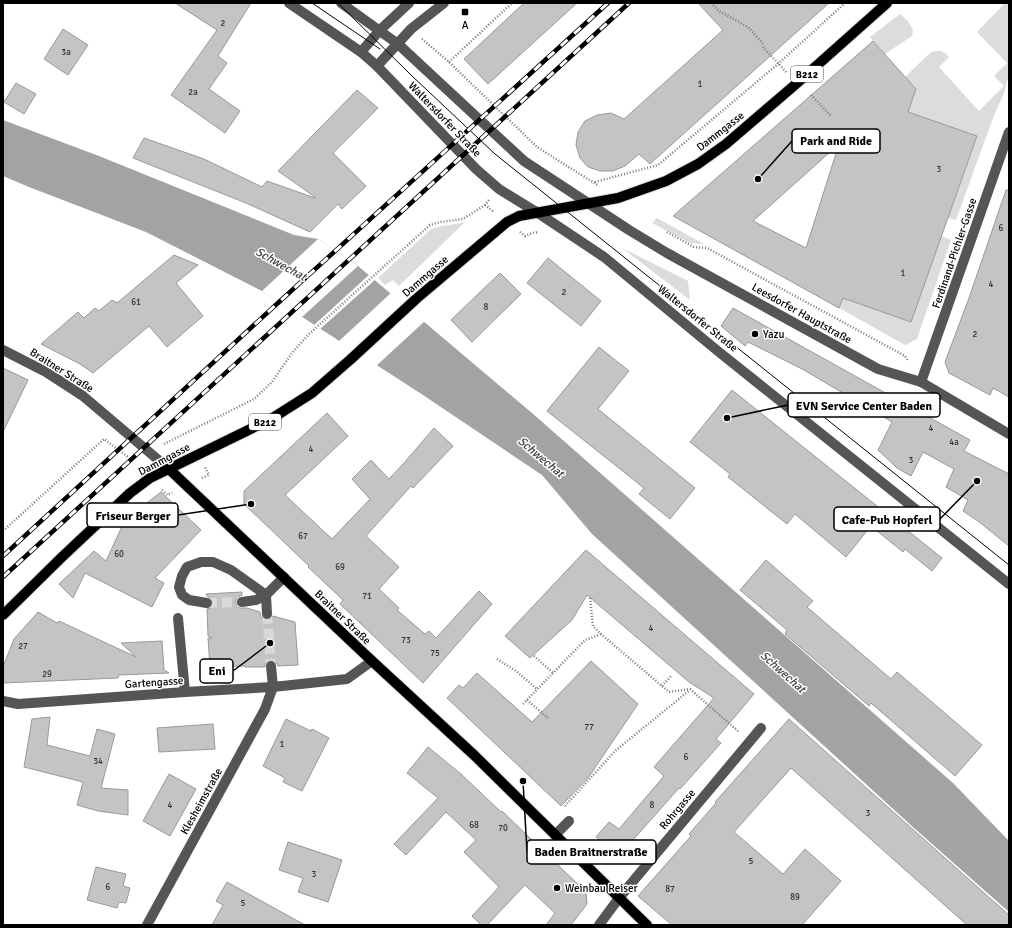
<svg xmlns="http://www.w3.org/2000/svg" width="1012" height="928" viewBox="0 0 1012 928" font-family="Signika,sans-serif">
<rect width="100%" height="100%" fill="#fff"/>
<g fill="#dcdcdc">
<path d="M1005 3H1009V74L1004 93 993 118 956 220 948 218 977 136 931 120 866 306 911 322 941 236 951 240 917 339 905 345 839 308 916 89 905 77 931 52C939 50 944 51 949 57L939 67 979 111 1004 86 994 76 1007 63 977 32Z"/>
<path d="M900 14 908 21 913 30 912 36 885 54 870 37Z"/>
<path d="M657 218 704 244 690 243 652 223Z"/>
<path d="M465 222 399 286 393 280 385 285 378 278 431 229C442 225 453 225 465 222Z"/>
<path d="M622 248 688 281 690 300Z"/>
</g>
<path fill="#a3a3a3" d="M3 120 99 156 294 235 318 239 358 266 532 413 953 783 1009 841V912L914 828 592 534 542 475 423 395 262 291 146 232 29 187 3 176Z"/>
<g fill="#fff">
<path d="M318 239 358 266 302 317 262 291Z"/>
<path d="M370 274 376 279 319 330 313 326Z"/>
<path d="M392 292 426 320 375 367 338 342Z"/>
</g>
<g fill="#c4c4c4" stroke="#999" fill-rule="evenodd">
<path d="M175 3H251L218 56 227 63 209 89 240 111 225 133 171 95 217 30Z"/>
<path d="M524 3H577L488 84 464 59Z"/>
<path d="M698 3H829L650 164 639 154 625 166 613 171H600L588 167 580 158 576 145 578 132 585 121 597 115 611 113 624 119 723 30Z"/>
<path d="M63 29 88 45 68 75 44 59Z"/>
<path d="M873 41 916 89 908 112 977 136 911 322 843 298 839 308 673 216ZM839 144 806 248 753 221Z"/>
<path d="M16 83 36 94 24 114 4 102Z"/>
<path d="M357 90 378 108 333 153 366 186 342 209 338 204 310 232 246 203 133 158 144 138 204 159 262 187 267 181 315 198V197L278 171Z"/>
<path d="M1006 190H1009V397L993 388 990 395 949 373 945 362 969 298Z"/>
<path d="M174 255 198 265 176 283 203 316 167 347 149 326 93 373 80 364 41 344 78 312 84 318 95 308 99 311 112 300 117 303Z"/>
<path d="M548 258 601 301 581 326 527 283Z"/>
<path d="M500 273 521 294 472 342 451 320Z"/>
<path d="M733 308 970 440 964 451 1009 474V546L978 521 963 511 968 500 946 487 954 469 923 452 911 476 897 468 878 450 892 422 804 370 748 342 745 346 721 326Z"/>
<path d="M599 347 629 371 598 409 695 488 670 519 639 494 644 488 547 411Z"/>
<path d="M3 368 28 380 3 432Z"/>
<path d="M732 390 942 558 932 571 905 549 903 552 871 526 846 557 795 514 787 524 728 477 730 474 690 442Z"/>
<path d="M327 413 348 436 285 495 332 539 370 499 352 479 371 460 389 479 404 463 434 428 453 446 413 488 411 486 366 536 399 567 379 589 399 608 397 610 425 634 429 631 436 638 479 591 492 604 423 683 340 604 343 600 308 567 309 566 244 504V491Z"/>
<path d="M161 492 201 530 155 578 164 583 152 607 85 573 73 598 59 584 94 551 106 561 125 520Z"/>
<path d="M586 550 754 694 716 739 721 743 680 789 679 788 618 857 596 837 609 822 619 829 664 776 654 767 714 698 689 682 587 595 572 620 530 658 505 636Z"/>
<path d="M766 560 813 601 807 607 891 679 897 672 982 745 955 776 871 703 869 706 785 634 787 630 740 590Z"/>
<path d="M242 592V595L238 597 236 600V603L239 608H247L260 612 261 617 264 620H270L273 616 295 622 298 665 278 666 276 662 271 660 267 661 265 664V667H245V666L210 667 208 638H212L208 636 207 609 212 607 213 604 211 598 207 596 206 594Z"/>
<path d="M38 612 57 623 59 621 136 657 121 643 162 641 164 670 169 673 119 675 118 678 3 683V667L14 639Z"/>
<path d="M591 661 638 704 588 778 561 806 447 698 459 685 463 688 477 673 532 722Z"/>
<path d="M50 717 47 745 90 756 97 729 115 734 101 788 128 790V815L98 811 77 805 83 782 24 767 32 719Z"/>
<path d="M286 719 311 731 312 729 329 738 302 791 283 782 285 778 263 766Z"/>
<path d="M789 719 1009 915V925H967L791 768 734 832 783 874 805 849 841 881 802 925H672L638 896 691 836 689 834 716 803 715 802Z"/>
<path d="M213 724 215 749 159 752 157 728Z"/>
<path d="M428 747 461 774 501 812 502 811 586 892 587 904 571 925H546L555 913 525 885 487 925H481L472 916 499 887 464 852 476 840 446 812 406 855 394 844 438 798 407 773Z"/>
<path d="M169 774 196 789 170 836 143 821Z"/>
<path d="M288 842 342 860 328 902 298 892 303 878 279 870Z"/>
<path d="M96 867 126 874 123 886 130 888 126 903 119 902 117 908 87 900Z"/>
<path d="M227 882 305 925H212L223 905 216 901Z"/>
</g>
<g fill="none" stroke-linecap="round" stroke-linejoin="round">
<g stroke="#d9d9d9" stroke-width="10" stroke-dasharray="10 5" stroke-linecap="butt">
<path d="M207 603 242 602"/>
<path d="M267 614 271 666"/>
</g>
<defs>
<g id="major">
<path d="M169 469 372 661 474 755 599 878 647 925"/>
<path d="M3 615 62 557 130 493 150 478 271 419 312 393 351 359 416 299 507 222 519 216 618 198 666 181 698 164 726 144 796 84 887 3"/>
</g>
</defs>
<use href="#major" stroke="#dbdbdb" stroke-width="12"/>
<g stroke="#777" stroke-width="2.5" stroke-dasharray="1 2" stroke-linecap="butt">
<path d="M711 3 719 11 748 27 764 45"/>
<path d="M422 39 449 62 537 147 599 186"/>
<path d="M763 47 787 73"/>
<path d="M449 62 512 3"/>
<path d="M811 95 831 116"/>
<path d="M595 182 658 165 778 64 845 3"/>
<path d="M485 205 494 212"/>
<path d="M520 232 525 236 532 233 539 232"/>
<path d="M667 232 694 247 707 248 905 356 908 361"/>
<path d="M164 444 254 399 272 382 292 353 309 334 430 225 440 222 463 219 485 205 489 200"/>
<path d="M202 478 209 475 205 467"/>
<path d="M162 490 167 495 172 493"/>
<path d="M3 531 104 439 128 457"/>
<path d="M590 598 593 626 601 634 669 692 690 689 739 732"/>
<path d="M534 656 553 673"/>
<path d="M497 659 516 671 537 689"/>
<path d="M662 686 672 675"/>
<path d="M527 700 548 718"/>
<path d="M523 704 585 640 601 634"/>
<path d="M565 806 615 751 690 690"/>
</g>
<g stroke="#555" stroke-width="10">
<path d="M289 3 361 52 377 66 476 169 499 189 538 213 604 257 719 352 1009 584"/>
<path d="M341 3 398 44 524 161 629 230 667 253 878 369 921 382 1009 434"/>
<path d="M361 52 380 30 409 3"/>
<path d="M377 66 411 29 444 3"/>
<path d="M3 350 46 372 83 396 169 469"/>
<path d="M921 382 1009 132"/>
<path d="M207 603 189 600 182 595 179 587 182 576 187 567 201 562H213L231 570 266 595 256 600 242 602"/>
<path d="M267 614 266 595 284 577"/>
<path d="M178 618 185 692"/>
<path d="M3 701 18 704 185 692 273 687 347 679 372 661"/>
<path d="M555 835 569 821"/>
<path d="M147 925 265 709 273 687 271 666"/>
<path d="M599 925 619 898 761 728"/>
</g>
<use href="#major" stroke="#000" stroke-width="10"/>
<g stroke="#000" stroke-width="1">
<path d="M312 3 380 49"/>
<path d="M338 3 411 75 495 154 1009 565"/>
</g>
<defs>
<g id="rail">
<path d="M3 556 279 302 608 3"/>
<path d="M3 577 629 3"/>
</g>
</defs>
<use href="#rail" stroke="#000" stroke-width="4.5"/>
<use href="#rail" stroke="#fff" stroke-width="3" stroke-dasharray="9" stroke-linecap="butt"/>
</g>
<g fill="#000" stroke="#fff" stroke-width="1.5">
<rect x="461" y="8" width="8" height="8" rx="2"/>
<circle cx="755" cy="334" r="4"/>
<circle cx="557" cy="888" r="4"/>
</g>
<g text-anchor="middle" stroke-width="3" stroke-linejoin="round" paint-order="stroke">
<g font-size="9" fill="#313131">
<text x="223" y="26">2</text>
<text x="66" y="55">3a</text>
<text x="700" y="87">1</text>
<text x="193" y="95">2a</text>
<text x="939" y="172">3</text>
<text x="1001" y="231">6</text>
<text x="903" y="276">1</text>
<text x="991" y="287">4</text>
<text x="564" y="295">2</text>
<text x="136" y="305">61</text>
<text x="486" y="310">8</text>
<text x="975" y="337">2</text>
<text x="931" y="431">4</text>
<text x="954" y="445">4a</text>
<text x="311" y="452">4</text>
<text x="911" y="463">3</text>
<text x="303" y="539">67</text>
<text x="119" y="557">60</text>
<text x="340" y="570">69</text>
<text x="367" y="599">71</text>
<text x="651" y="631">4</text>
<text x="406" y="643">73</text>
<text x="23" y="649">27</text>
<text x="435" y="656">75</text>
<text x="47" y="677">29</text>
<text x="589" y="730">77</text>
<text x="282" y="747">1</text>
<text x="686" y="760">6</text>
<text x="98" y="764">34</text>
<text x="170" y="808">4</text>
<text x="652" y="808">8</text>
<text x="868" y="816">3</text>
<text x="474" y="828">68</text>
<text x="503" y="831">70</text>
<text x="751" y="864">5</text>
<text x="314" y="877">3</text>
<text x="108" y="890">6</text>
<text x="670" y="892">87</text>
<text x="795" y="900">89</text>
<text x="243" y="906">5</text>
</g>
<g fill="#fff" stroke="#4c4c4c" stroke-width="1">
<rect x="791" y="66" width="32" height="16" rx="3"/>
<rect x="249" y="414" width="32" height="16" rx="3"/>
</g>
<g font-size="10" font-weight="bold" fill="#000">
<text x="807" y="78">B212</text>
<text x="265" y="426">B212</text>
</g>
<g font-size="11" fill="#000" stroke="#fff" text-anchor="start">
<text x="465" y="29" text-anchor="middle">A</text>
<text x="763" y="338">Yazu</text>
<text x="565" y="892">Weinbau Reiser</text>
</g>
<g font-size="11" fill="#000" stroke="#fff">
<text transform="translate(445 119) rotate(46)" y="4">Waltersdorfer Straße</text>
<text transform="translate(720 131) rotate(-38)" y="4">Dammgasse</text>
<text transform="translate(954 253) rotate(-71)" y="4">Ferdinand-Pichler-Gasse</text>
<text transform="translate(425 276) rotate(-41)" y="4">Dammgasse</text>
<text transform="translate(802 313) rotate(29)" y="4">Leesdorfer Hauptstraße</text>
<text transform="translate(698 318) rotate(39)" y="4">Waltersdorfer Straße</text>
<text transform="translate(62 370) rotate(32)" y="4">Braitner Straße</text>
<text transform="translate(164 459) rotate(-28)" y="4">Dammgasse</text>
<text transform="translate(343 617) rotate(44)" y="4">Braitner Straße</text>
<text transform="translate(154 682) rotate(-4)" y="4">Gartengasse</text>
<text transform="translate(201 801) rotate(-61)" y="4">Klesheimstraße</text>
<text transform="translate(677 809) rotate(-50)" y="4">Rohrgasse</text>
</g>
<g font-size="12" font-style="italic" fill="#444" stroke="#fff">
<text transform="translate(281 264) rotate(29)" y="4">Schwechat</text>
<text transform="translate(541 457) rotate(40)" y="4">Schwechat</text>
<text transform="translate(783 672) rotate(42)" y="4">Schwechat</text>
</g>
</g>
<path fill="none" stroke="#000" stroke-width="1.5" d="M758 179L792 141M727 418L788 405M251 504L178 515M977 481L940 519M270 643L233 671M523 781L527 852"/>
<g fill="#000" stroke="#fff" stroke-width="1.5">
<circle cx="758" cy="179" r="4"/>
<circle cx="727" cy="418" r="4"/>
<circle cx="251" cy="504" r="4"/>
<circle cx="977" cy="481" r="4"/>
<circle cx="270" cy="643" r="4"/>
<circle cx="523" cy="781" r="4"/>
</g>
<g fill="#fff" stroke="#000" stroke-width="1.5">
<rect x="792" y="129" width="88" height="24" rx="4"/>
<rect x="788" y="393" width="152" height="24" rx="4"/>
<rect x="87" y="503" width="91" height="24" rx="4"/>
<rect x="834" y="507" width="106" height="24" rx="4"/>
<rect x="200" y="659" width="33" height="24" rx="4"/>
<rect x="527" y="840" width="129" height="24" rx="4"/>
</g>
<g font-size="12" text-anchor="middle" font-weight="bold" fill="#000">
<text x="836" y="145">Park and Ride</text>
<text x="864" y="410">EVN Service Center Baden</text>
<text x="133" y="520">Friseur Berger</text>
<text x="887" y="524">Cafe-Pub Hopferl</text>
<text x="217" y="675">Eni</text>
<text x="591" y="856">Baden Braitnerstraße</text>
</g>
<rect width="1012" height="928" fill="none" stroke="#000000" stroke-width="8"/>
</svg>
